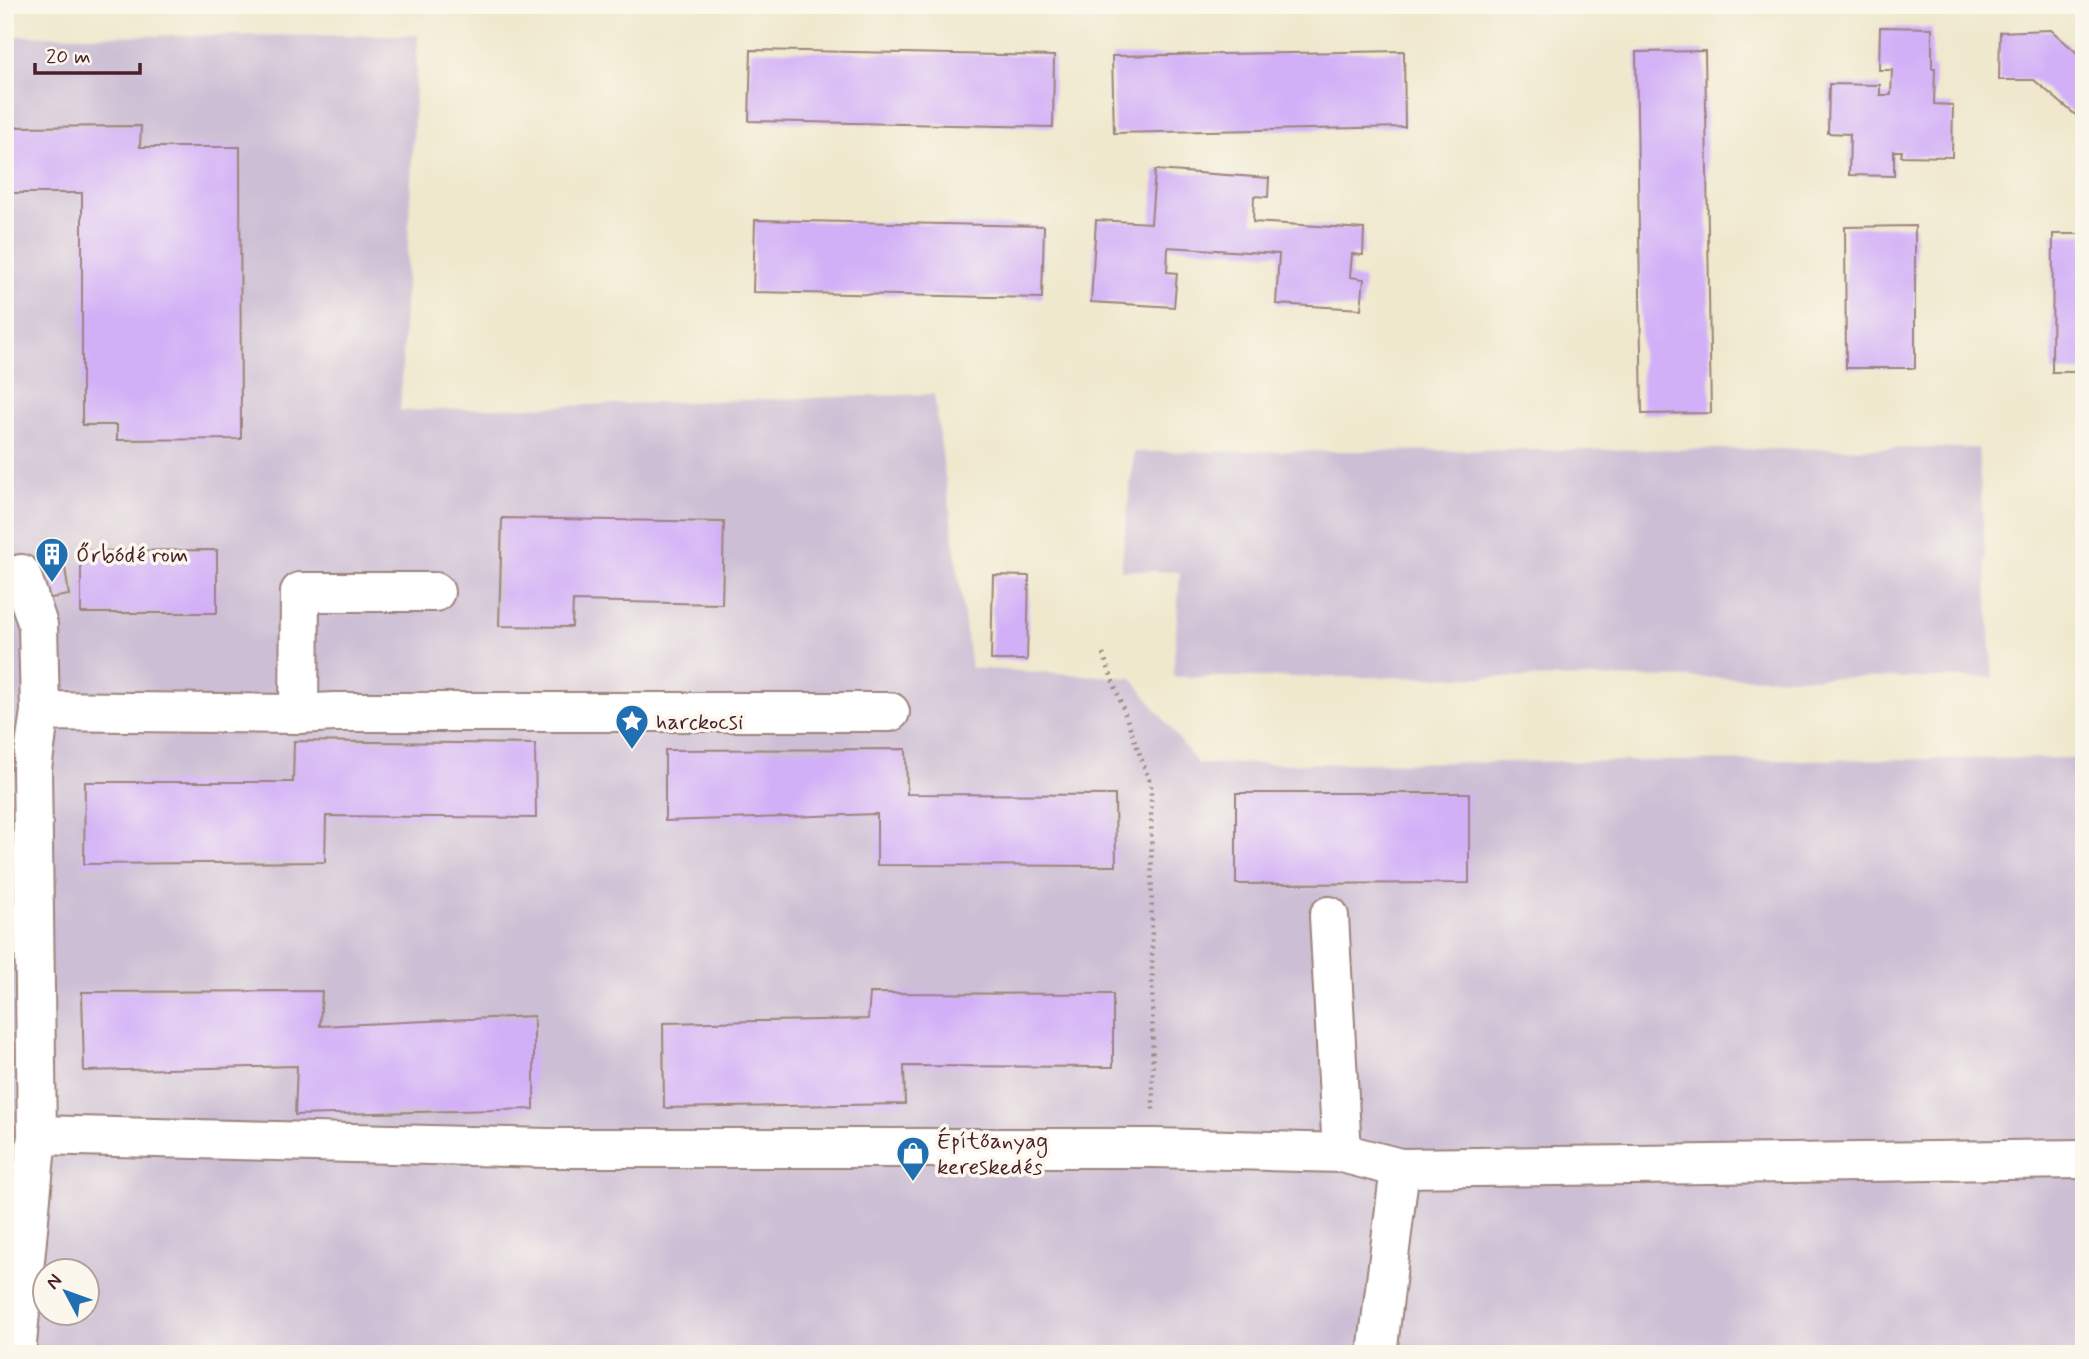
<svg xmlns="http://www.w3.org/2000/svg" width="2089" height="1359" viewBox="0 0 2089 1359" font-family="Mynerve,sans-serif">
<rect width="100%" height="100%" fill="#fbf7ec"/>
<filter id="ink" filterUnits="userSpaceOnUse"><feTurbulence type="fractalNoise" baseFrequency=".0143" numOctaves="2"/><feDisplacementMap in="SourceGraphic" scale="14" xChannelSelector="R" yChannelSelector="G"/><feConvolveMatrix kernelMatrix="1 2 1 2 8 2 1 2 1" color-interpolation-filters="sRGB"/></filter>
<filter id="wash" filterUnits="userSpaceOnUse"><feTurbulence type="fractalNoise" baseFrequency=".00686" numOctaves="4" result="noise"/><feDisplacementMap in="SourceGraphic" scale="28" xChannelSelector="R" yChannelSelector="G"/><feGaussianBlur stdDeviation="1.57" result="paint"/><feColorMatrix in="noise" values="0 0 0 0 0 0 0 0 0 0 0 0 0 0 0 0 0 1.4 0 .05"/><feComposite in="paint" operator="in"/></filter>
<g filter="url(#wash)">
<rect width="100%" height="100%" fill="#efe8cd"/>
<g fill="#ccbed4" fill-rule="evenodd">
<path d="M418 35 400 411 934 394 971 668 1132 678 1198 764 2084 758V1354H5V36ZM46 1272H88V1314H46Z"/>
<path d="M1978 448 1993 678 1173 677 1180 572 1121 570 1134 452Z"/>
</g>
<g id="blocks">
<g fill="#d2b0f7">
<path d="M1880 27 1932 28V68H1935L1934 104 1953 105 1952 157 1901 156 1902 151H1894V176L1849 175 1850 134 1828 133 1829 84 1880 85V95H1891L1892 70H1879Z"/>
<path d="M2051 30 2084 59V122L2034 80H1999L2000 32Z"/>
<path d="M751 50 1054 56 1053 127 749 121Z"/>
<path d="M1404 51 1405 127 1114 133 1112 56Z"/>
<path d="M1705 51 1711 413 1642 414 1636 52Z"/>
<path d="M141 126 140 147H240L241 439 117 440V425H82V193H5V127Z"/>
<path d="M1155 170 1269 178 1268 197 1254 196 1253 222 1364 229 1363 255 1352 254 1350 277 1364 279 1361 309 1276 304 1279 254 1168 247 1167 272 1177 273 1174 307 1091 302 1096 220 1151 223Z"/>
<path d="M755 220 1044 226 1042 298 753 292Z"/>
<path d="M1915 226V368H1846L1845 227Z"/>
<path d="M2053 234H2084V372H2052Z"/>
<path d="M502 518 724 522 722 604 573 601 572 627 499 626Z"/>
<path d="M217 550V613H81V551Z"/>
<path d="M65 568 69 595 39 600 35 573Z"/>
<path d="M993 575 1029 576 1027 660H991Z"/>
<path d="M294 741 535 744 536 818 326 816 325 862 84 864 85 782H293Z"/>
<path d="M906 749 907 794 1115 795 1116 866 877 865V814L665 821V750Z"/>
<path d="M1236 793H1469V883L1236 884Z"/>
<path d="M322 991 320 1026 534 1016V1109L295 1115 297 1066 84 1071 82 992Z"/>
<path d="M870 993 1113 994V1067L904 1066 905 1104 664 1108 663 1023 868 1019Z"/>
</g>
</g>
</g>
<g filter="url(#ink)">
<use href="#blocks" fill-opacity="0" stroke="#9c847c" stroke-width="2"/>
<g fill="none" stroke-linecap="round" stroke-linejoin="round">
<defs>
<g id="minor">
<path d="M40 711 299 714 334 712H890"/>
<path d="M299 714 300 592H435"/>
<path d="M1329 916 1342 1153"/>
<path d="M37 1135 547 1148H1154L1342 1153 1400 1168 2084 1159"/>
<path d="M16 1354 37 1135 32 769 40 711 38 625 21 574"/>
<path d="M1377 1354 1400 1168"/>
</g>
</defs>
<use href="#minor" stroke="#9c847c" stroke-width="42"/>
<path stroke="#9c847c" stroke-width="4.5" stroke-dasharray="2 5" stroke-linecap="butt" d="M1103 654 1151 785 1153 1112"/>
<use href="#minor" stroke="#fff" stroke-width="38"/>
</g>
</g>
<defs>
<symbol id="building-pin" viewBox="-11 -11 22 30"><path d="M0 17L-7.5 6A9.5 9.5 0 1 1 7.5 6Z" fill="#1f6fb2" stroke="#fbf7ec"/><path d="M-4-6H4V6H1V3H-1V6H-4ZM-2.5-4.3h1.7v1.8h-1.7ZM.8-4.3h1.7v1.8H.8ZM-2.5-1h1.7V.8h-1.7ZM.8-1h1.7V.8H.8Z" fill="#fff"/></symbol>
<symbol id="sight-pin" viewBox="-11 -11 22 30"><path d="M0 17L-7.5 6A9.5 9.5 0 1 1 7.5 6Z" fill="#1f6fb2" stroke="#fbf7ec"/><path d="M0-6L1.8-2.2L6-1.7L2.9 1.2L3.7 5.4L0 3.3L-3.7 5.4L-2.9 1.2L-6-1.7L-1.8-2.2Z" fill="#fff"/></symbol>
<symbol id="shop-pin" viewBox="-11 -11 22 30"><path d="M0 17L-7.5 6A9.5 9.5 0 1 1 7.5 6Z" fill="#1f6fb2" stroke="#fbf7ec"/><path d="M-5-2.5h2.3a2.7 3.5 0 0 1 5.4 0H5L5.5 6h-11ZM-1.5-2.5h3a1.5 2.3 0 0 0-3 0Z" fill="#fff"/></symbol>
</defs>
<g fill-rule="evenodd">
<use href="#building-pin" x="33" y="535" width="38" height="52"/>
<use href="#sight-pin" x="613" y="702" width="38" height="52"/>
<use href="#shop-pin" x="894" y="1134" width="38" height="52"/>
</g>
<g text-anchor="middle" stroke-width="7" stroke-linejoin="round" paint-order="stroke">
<g font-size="23" fill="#4a1f2b" stroke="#fbf7ec" text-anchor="start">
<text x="76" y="562">Őrbódé rom</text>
<text x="656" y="729">harckocsi</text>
<text x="937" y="1148">Építőanyag<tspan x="937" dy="26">kereskedés</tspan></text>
</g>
</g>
<rect width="2089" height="1359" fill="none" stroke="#fbf7ec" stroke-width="28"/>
<g transform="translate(66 1292) rotate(311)"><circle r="33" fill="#fbf7ec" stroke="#b4a19f" stroke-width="2"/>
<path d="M0-5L12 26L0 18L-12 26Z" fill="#1f6fb2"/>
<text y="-10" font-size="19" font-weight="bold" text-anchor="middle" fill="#4a1f2b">N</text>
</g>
<path d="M35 63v10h105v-10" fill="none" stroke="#4a1f2b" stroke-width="3.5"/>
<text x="46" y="63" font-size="21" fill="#4a1f2b" stroke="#fbf7ec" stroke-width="5" paint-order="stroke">20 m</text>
</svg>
